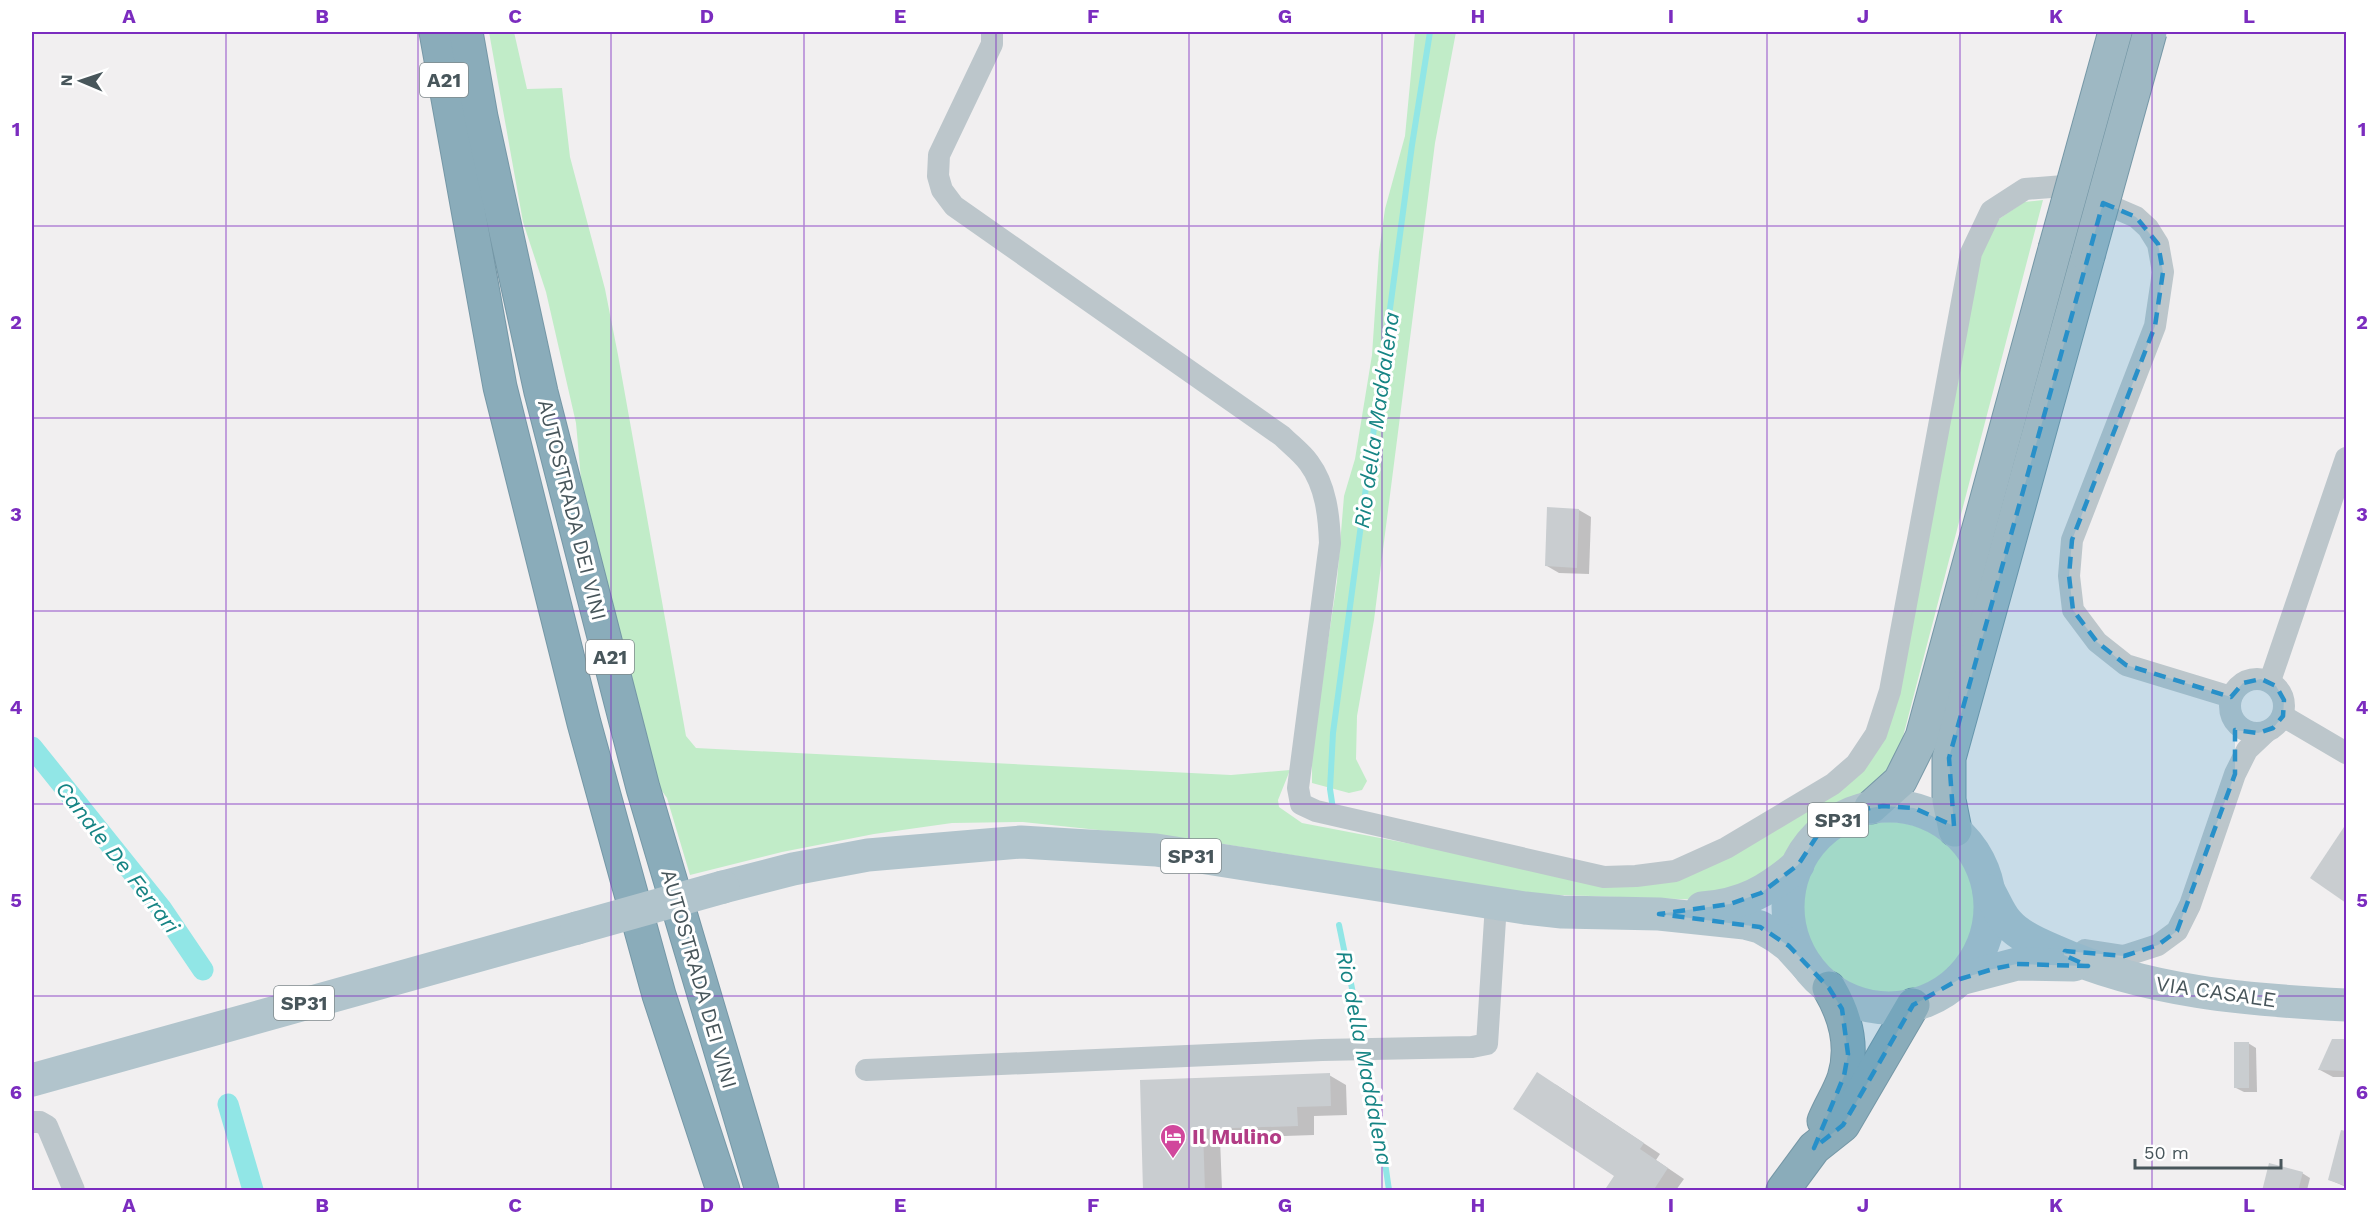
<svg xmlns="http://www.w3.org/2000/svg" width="2378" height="1222" viewBox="0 0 2378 1222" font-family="'Work Sans',sans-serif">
<rect width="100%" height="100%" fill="#f1eff0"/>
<g fill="#c1ecc8">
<path d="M489 32H514L527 89 562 88 570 157 605 289 618 355 686 736 696 748 1231 775 1290 770 1278 800 1279 807 1302 823 1593 879 1645 882 1869 757 1980 259 1993 223 2024 202 2043 200 1899 752 1887 776 1876 787 1833 808 1815 819 1802 834 1775 872 1708 900 1531 894 1211 842 1023 822 952 823 874 834 782 852 690 875 667 798 654 780 584 513 576 423 546 292 523 222Z"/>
<path d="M1415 32H1456L1435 143 1374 620 1357 716 1356 759 1367 781 1362 790 1349 793 1312 783V750L1337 581 1344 496 1355 459 1372 355 1379 252 1385 209 1405 136Z"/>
<circle cx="1889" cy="908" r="86"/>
</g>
<g fill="#0003">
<path d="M1579 510 1591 517 1589 574 1559 573 1547 566Z"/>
<path d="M2333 846 2346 854V901L2312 878Z"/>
<path d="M2333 1040H2346V1077H2333L2320 1070Z"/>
<path d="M2248 1043 2256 1048 2257 1092H2244L2236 1088Z"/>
<path d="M1329 1075 1346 1085 1347 1115 1314 1116V1135L1220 1138 1222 1190H1145L1141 1081Z"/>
<path d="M1555 1084 1660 1154 1656 1160 1684 1179 1676 1190H1606L1616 1175Z"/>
<path d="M2341 1141 2346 1143V1187L2330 1180Z"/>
<path d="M2302 1173 2310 1178 2307 1190H2264Z"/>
</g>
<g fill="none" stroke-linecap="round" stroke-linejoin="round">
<g stroke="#91e6e6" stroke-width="6">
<path d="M1333 809 1330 789 1333 733 1412 145 1430 32"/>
<path d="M1339 925 1378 1115 1389 1190"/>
</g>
<g stroke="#91e6e6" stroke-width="21">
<path d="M32 747 161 908 203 970"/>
<path d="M228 1104 253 1190"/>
</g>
</g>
<g fill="#c9cdd0">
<path d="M1547 507 1579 509 1577 568 1545 566Z"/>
<path d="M2346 824V903L2310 878Z"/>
<path d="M2332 1039H2346V1071L2318 1070Z"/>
<rect x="2234" y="1042" width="15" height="46"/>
<path d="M1537 1072 1644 1143 1640 1149 1668 1168 1653 1191H1604L1614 1176 1513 1109Z"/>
<path d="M1330 1073 1331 1106 1297 1107 1298 1126 1203 1129 1205 1191H1143L1140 1080Z"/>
<path d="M2341 1130 2346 1131V1186L2328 1180Z"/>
<path d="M2269 1163 2303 1172 2298 1191H2262Z"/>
</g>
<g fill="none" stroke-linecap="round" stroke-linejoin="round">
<defs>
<g id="trunk">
<path d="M1871 807 1900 781 1922 737 2055 249"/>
<path d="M1955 830 1949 800V758L2088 256"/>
</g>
<g id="motorway">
<path d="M436 32 500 387 584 723 659 995 723 1190"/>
<path d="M466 32 481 117 541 392 643 788 762 1190"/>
<path d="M1824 1121C1830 1106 1839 1093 1844 1078 1854 1046 1845 1015 1829 988"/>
<path d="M1783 1190 1814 1148 1843 1125 1913 1005"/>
</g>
</defs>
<use href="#trunk" stroke="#7597a6" stroke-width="35"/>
<use href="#motorway" stroke="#7597a6" stroke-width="35"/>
<g stroke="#bcc6cb" stroke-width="22">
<path d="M992 32V44L939 155 938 176 942 190 954 206 1282 436C1291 445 1302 453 1309 463 1326 486 1329 516 1330 543L1298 788 1301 804 1316 811 1604 877 1636 876 1675 871 1726 848 1833 784 1856 764 1876 734 1890 691 1971 253 1991 211 2025 189 2064 186 2136 217 2148 228 2158 244 2163 272 2155 326 2072 540 2069 576 2073 610 2097 642 2126 665 2231 697"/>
<circle cx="2257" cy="706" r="27"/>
<path d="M2270 681 2346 458"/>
<path d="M2283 716 2346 753"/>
<path d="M2085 950 2124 956 2158 945 2177 931 2190 905 2235 774 2247 750 2266 732"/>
<path d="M866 1070 1322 1050 1472 1047 1487 1044 1496 904"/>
<path d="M32 1122H40L47 1126 74 1190"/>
</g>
<g stroke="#b1c4cc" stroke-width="33">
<circle cx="1889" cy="907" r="101"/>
<path d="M723 887 793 869 868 855 1021 842 1156 850 1525 908 1562 912 1659 914 1745 923 1760 927 1777 937 1789 946 1807 966"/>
<path d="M1989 891C1995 901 2000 915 2008 923 2019 936 2040 945 2055 951 2146 992 2248 1000 2346 1005"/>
<path d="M1702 908C1743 905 1767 891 1798 865"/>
<path d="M1960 979 2017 964 2074 965"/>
<path d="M32 1080 577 928"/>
</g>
<use href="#trunk" stroke="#9eb8c3" stroke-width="33"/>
<use href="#motorway" stroke="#8aacba" stroke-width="33"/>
<defs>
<g id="trunk-bridge">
<path d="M2055 249 2115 32"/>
<path d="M2088 256 2150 32"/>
</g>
</defs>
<use href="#trunk-bridge" stroke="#7597a6" stroke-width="35" stroke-linecap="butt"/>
<path stroke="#b1c4cc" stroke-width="33" d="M577 928 723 887"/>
<use href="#trunk-bridge" stroke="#9eb8c3" stroke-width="33"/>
</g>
<path fill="#2890c9" fill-opacity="0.2" stroke="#2890c9" stroke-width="4.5" stroke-dasharray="12 8" stroke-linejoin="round" d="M2103 203 2136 217 2158 244 2163 272 2155 326 2072 540 2069 576 2073 610 2097 642 2126 665 2231 697 2243 683 2261 679 2276 686 2284 700 2283 716 2273 728 2258 733 2235 730V774L2177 931 2158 945 2124 956 2065 951 2064 955 2088 966 2017 964 1993 969 1960 979 1913 1005 1843 1125 1814 1148 1844 1076 1848 1054 1842 1009 1829 988 1789 946 1760 927 1659 914 1730 904 1761 893 1798 865 1817 836 1859 810 1883 806 1914 808 1954 826 1949 758Z"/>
<path fill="none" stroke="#7b2cbf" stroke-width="1.5" stroke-opacity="0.55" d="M226 32V1190M418 32V1190M611 32V1190M804 32V1190M996 32V1190M1189 32V1190M1382 32V1190M1574 32V1190M1767 32V1190M1960 32V1190M2152 32V1190M32 226H2346M32 418H2346M32 611H2346M32 804H2346M32 996H2346"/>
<defs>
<symbol id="hotel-pin" viewBox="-11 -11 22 30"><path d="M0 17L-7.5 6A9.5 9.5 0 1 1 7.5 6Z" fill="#d1479c" stroke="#fff"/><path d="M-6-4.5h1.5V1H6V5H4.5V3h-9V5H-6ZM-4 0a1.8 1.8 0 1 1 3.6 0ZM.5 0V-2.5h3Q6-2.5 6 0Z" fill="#fff"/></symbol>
</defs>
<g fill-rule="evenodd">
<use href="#hotel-pin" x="1158" y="1122" width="30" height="40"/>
</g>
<g text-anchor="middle" stroke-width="6" stroke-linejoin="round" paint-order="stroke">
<g fill="#fff" stroke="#7f898c" stroke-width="1.5">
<rect x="420" y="63" width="48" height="34" rx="4.5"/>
<rect x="586" y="640" width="48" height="34" rx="4.5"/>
<rect x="1808" y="803" width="60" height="34" rx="4.5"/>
<rect x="1161" y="839" width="60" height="34" rx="4.5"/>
<rect x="274" y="986" width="60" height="34" rx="4.5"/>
</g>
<g font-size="20" font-weight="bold" fill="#48565b">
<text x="444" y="87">A21</text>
<text x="610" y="664">A21</text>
<text x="1838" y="827">SP31</text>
<text x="1191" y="863">SP31</text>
<text x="304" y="1010">SP31</text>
</g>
<g font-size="21" fill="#48565b" stroke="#fff">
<text transform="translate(572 510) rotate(76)" y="7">AUTOSTRADA DEI VINI</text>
<text transform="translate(699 979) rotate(74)" y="7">AUTOSTRADA DEI VINI</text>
<text transform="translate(2216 992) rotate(8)" y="7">VIA CASALE</text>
</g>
<g font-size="21" font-weight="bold" fill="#b23c85" stroke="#fff" text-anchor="start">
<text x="1192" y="1144">Il Mulino</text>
</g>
<g font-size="22" font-style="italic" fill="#158484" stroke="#fff">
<text transform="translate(1376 420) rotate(-82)" y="8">Rio della Maddalena</text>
<text transform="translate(118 857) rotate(52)" y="8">Canale De Ferrari</text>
<text transform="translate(1365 1058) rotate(79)" y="8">Rio della Maddalena</text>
</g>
</g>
<rect width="2378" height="1222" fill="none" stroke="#ffffff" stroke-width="66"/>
<g transform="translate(81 81) rotate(272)" stroke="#ffffff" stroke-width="4.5" paint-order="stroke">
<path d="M0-4.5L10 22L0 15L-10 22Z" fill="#48565b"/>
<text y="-9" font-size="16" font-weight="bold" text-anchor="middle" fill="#48565b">N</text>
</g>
<path d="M2135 1159v9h146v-9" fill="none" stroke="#48565b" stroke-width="3"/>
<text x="2144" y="1159" font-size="18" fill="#48565b" stroke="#ffffff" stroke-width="4.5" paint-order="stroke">50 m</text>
<rect x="33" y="33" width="2312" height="1156" fill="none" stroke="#7b2cbf" stroke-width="2"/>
<g font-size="20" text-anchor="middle" font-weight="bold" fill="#7b2cbf">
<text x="129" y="23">A</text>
<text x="322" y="23">B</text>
<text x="515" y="23">C</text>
<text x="707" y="23">D</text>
<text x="900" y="23">E</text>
<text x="1093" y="23">F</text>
<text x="1285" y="23">G</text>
<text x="1478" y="23">H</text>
<text x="1671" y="23">I</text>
<text x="1863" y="23">J</text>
<text x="2056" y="23">K</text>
<text x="2249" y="23">L</text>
<text x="16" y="136">1</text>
<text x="2362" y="136">1</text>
<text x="16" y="329">2</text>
<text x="2362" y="329">2</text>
<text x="16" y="521">3</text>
<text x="2362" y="521">3</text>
<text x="16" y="714">4</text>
<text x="2362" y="714">4</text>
<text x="16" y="907">5</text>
<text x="2362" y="907">5</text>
<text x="16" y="1099">6</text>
<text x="2362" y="1099">6</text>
<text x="129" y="1212">A</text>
<text x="322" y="1212">B</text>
<text x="515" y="1212">C</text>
<text x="707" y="1212">D</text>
<text x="900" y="1212">E</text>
<text x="1093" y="1212">F</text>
<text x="1285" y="1212">G</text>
<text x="1478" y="1212">H</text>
<text x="1671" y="1212">I</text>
<text x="1863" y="1212">J</text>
<text x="2056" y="1212">K</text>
<text x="2249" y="1212">L</text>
</g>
</svg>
